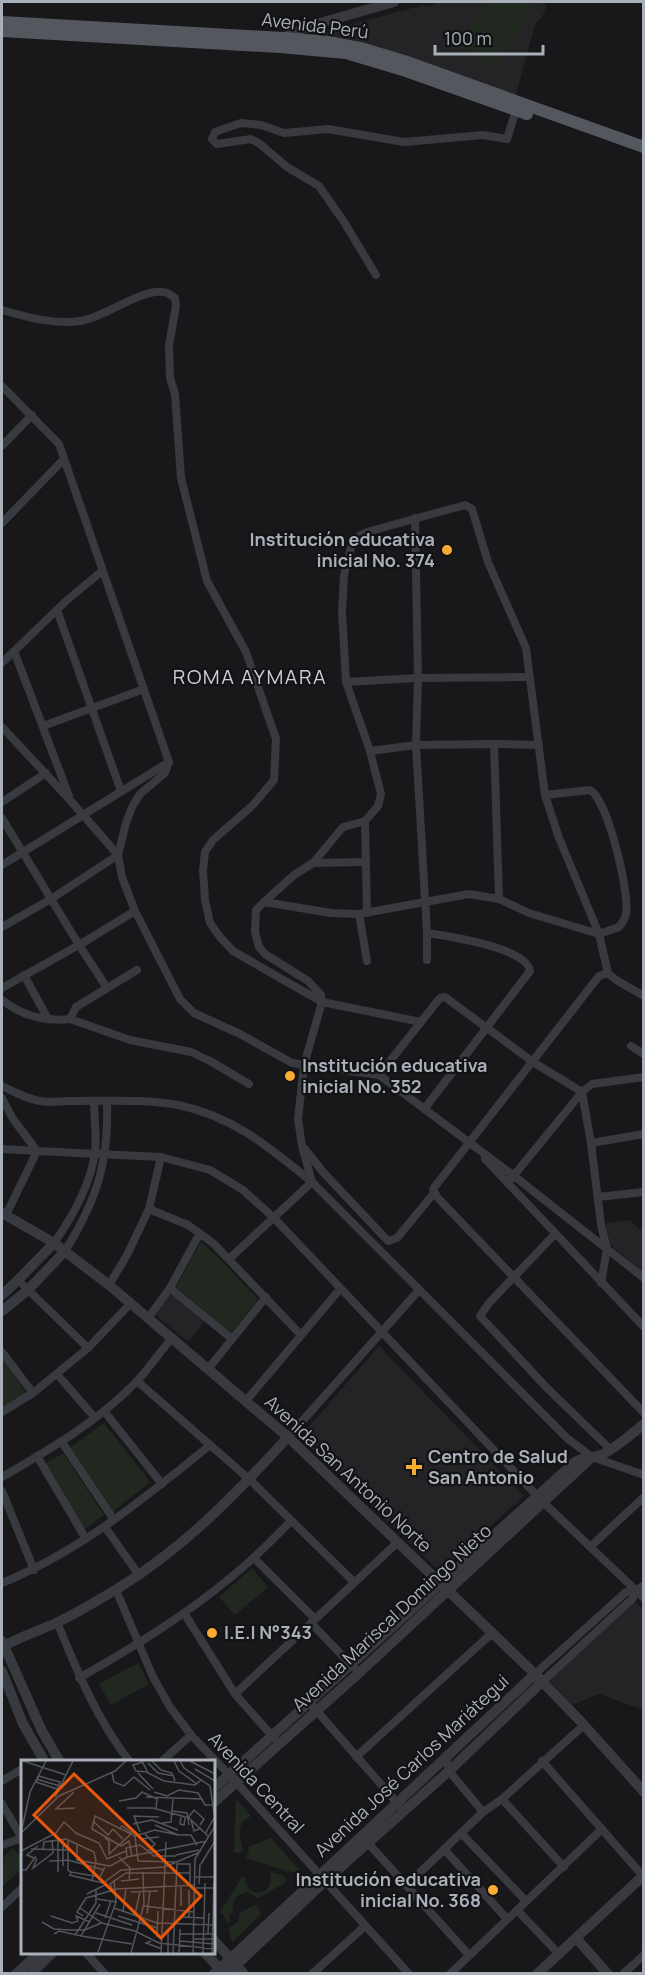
<svg xmlns="http://www.w3.org/2000/svg" width="645" height="1975" viewBox="0 0 645 1975" font-family="Manrope,sans-serif">
<rect width="100%" height="100%" fill="#18181a"/>
<g fill="#242427">
<path d="M439 2H546L545 12 535 25 515 98 310 35 424 5 427 7 432 6 434 3Z"/>
<path d="M630 1220 643 1232V1272L605 1240 606 1223Z"/>
<path d="M171 1293 205 1321 188 1342 154 1314Z"/>
<path d="M379 1346 524 1496 440 1572 300 1437Z"/>
<path d="M636 1602 643 1610V1710L599 1694 572 1705 550 1681 553 1677V1672L632 1603Z"/>
</g>
<g fill="#202820">
<path d="M486 2 537 3 494 70 457 46Z"/>
<path d="M201 1242 223 1262 258 1299 231 1333 176 1287Z"/>
<path d="M2 1358 26 1393 2 1409Z"/>
<path d="M104 1423 150 1482 110 1514 68 1449Z"/>
<path d="M63 1453 104 1515 85 1529 44 1464Z"/>
<path d="M252 1568 268 1587 235 1615 219 1597Z"/>
<path d="M138 1663 149 1684 111 1705 99 1684Z"/>
<path d="M236 1799 251 1816 242 1822 239 1833 243 1852 234 1853Z"/>
<path d="M271 1838 302 1873 287 1871 246 1858 249 1852 248 1847Z"/>
<path d="M13 1848 22 1858V1869L2 1887V1858Z"/>
<path d="M269 1871 284 1876 286 1880 285 1883 258 1898 247 1892C237 1894 231 1901 233 1911L229 1915 230 1921 227 1924 224 1915 220 1912 242 1877H245C246 1902 279 1895 269 1871Z"/>
<path d="M256 1904 261 1914 232 1942 228 1928 238 1922 240 1913Z"/>
</g>
<g fill="none" stroke-linecap="round" stroke-linejoin="round">
<g stroke="#393a3f" stroke-width="8">
<path d="M376 275 344 222 319 186 287 167 260 144 251 139 217 144 212 139 215 132 241 123 261 125 284 133 328 129 404 142 483 135 507 139 516 110"/>
<path d="M2 310C26 317 54 325 80 321 104 318 140 289 163 292 168 292 171 295 175 298L176 306 169 345 170 378 175 394 181 478 207 581 246 652 276 739 274 780 253 805 213 840 205 852 203 871 205 900 210 923 220 937 233 951 322 1002 421 1022"/>
<path d="M2 386 59 444 169 762 165 773 140 794 132 807 126 823 118 855 122 877 135 911 180 999 194 1013 240 1034 292 1063 379 1075 514 1176 644 1278"/>
<path d="M2 446 32 415"/>
<path d="M415 518 418 678 416 745 494 744 499 899"/>
<path d="M2 523 64 459"/>
<path d="M57 610 121 791"/>
<path d="M14 651 69 796"/>
<path d="M2 663 66 601 102 571"/>
<path d="M346 682 418 678 529 677"/>
<path d="M43 726 144 689"/>
<path d="M2 727 70 800 118 855"/>
<path d="M494 744 539 745"/>
<path d="M370 751 416 745 427 933C448 936 527 948 530 971L425 1108"/>
<path d="M545 795 590 790C608 800 630 894 626 914 625 919 622 923 619 927L599 934 529 913 499 899 469 894 359 914 331 913 264 902 294 875 313 863 343 827 365 821 378 806 381 794 370 751 346 682 342 612 344 575 352 544 359 536 367 532 465 505 472 509 488 562 526 648 545 795 559 838 599 934 608 973 616 980 644 996"/>
<path d="M2 802 46 773"/>
<path d="M2 818 79 945 107 988"/>
<path d="M365 821 367 913"/>
<path d="M313 863 365 862"/>
<path d="M2 865 169 762"/>
<path d="M359 914 367 961"/>
<path d="M2 927 51 899 118 855"/>
<path d="M427 960V933"/>
<path d="M608 973 599 976 433 1189 437 1197 644 1413"/>
<path d="M24 975 48 1019"/>
<path d="M2 988 79 945 135 911"/>
<path d="M2 1000C21 1015 44 1022 70 1019L76 1007 137 970"/>
<path d="M70 1019 130 1040 191 1052 210 1061 249 1084"/>
<path d="M631 1046 644 1054"/>
<path d="M379 1075 432 1008 440 998 445 997 533 1062 582 1092 591 1143 601 1225 607 1249 601 1283"/>
<path d="M2 1086C14 1092 27 1099 40 1101 50 1103 62 1101 72 1101 105 1101 147 1099 178 1105 233 1116 270 1148 312 1182L568 1439 592 1457 644 1475"/>
<path d="M2 1098 13 1119 37 1151 2 1149"/>
<path d="M591 1143 644 1134"/>
<path d="M305 1149 323 1172 388 1241 397 1238 434 1193"/>
<path d="M485 1159 644 1327"/>
<path d="M511 1179 582 1092 592 1084 644 1077"/>
<path d="M598 1197 644 1192"/>
<path d="M149 1209 188 1225 213 1243 301 1335"/>
<path d="M6 1215 37 1151 161 1157 210 1170 243 1190 274 1218 543 1502 644 1598"/>
<path d="M555 1234 489 1303 480 1316 547 1388 611 1450"/>
<path d="M54 1243C73 1216 90 1186 95 1153 97 1137 94 1118 94 1101"/>
<path d="M65 1251C97 1200 109 1162 107 1101"/>
<path d="M229 1259 312 1182 302 1146 298 1119 304 1065 322 1002 321 995 308 981 265 954 259 947 255 932 256 910 264 902"/>
<path d="M18 1280 88 1348"/>
<path d="M109 1285 127 1255 149 1209 161 1157"/>
<path d="M170 1288 232 1339"/>
<path d="M148 1318 170 1288 200 1233"/>
<path d="M2 1352 33 1393"/>
<path d="M208 1369 266 1297"/>
<path d="M57 1374 95 1418"/>
<path d="M137 1381 249 1479 354 1582"/>
<path d="M245 1402 340 1289"/>
<path d="M104 1411 162 1484"/>
<path d="M2 1412 33 1393 88 1348 131 1303"/>
<path d="M288 1437 419 1290"/>
<path d="M61 1441 114 1520"/>
<path d="M37 1456 86 1539"/>
<path d="M2 1477C49 1450 99 1421 137 1381 149 1368 160 1352 172 1338"/>
<path d="M2 1491 34 1570"/>
<path d="M105 1527 139 1575"/>
<path d="M590 1547 644 1497"/>
<path d="M254 1558 315 1619"/>
<path d="M2 1583C80 1551 145 1498 210 1445"/>
<path d="M116 1590 153 1677 170 1707 191 1735 236 1782 409 1974"/>
<path d="M184 1613 235 1694 274 1738"/>
<path d="M57 1622C77 1671 97 1720 130 1762"/>
<path d="M311 1623 359 1673"/>
<path d="M535 1674 626 1592 636 1591"/>
<path d="M79 1678C132 1648 183 1617 230 1578 252 1561 271 1541 291 1521"/>
<path d="M542 1682 633 1598 636 1591 644 1585"/>
<path d="M235 1694 398 1542"/>
<path d="M309 1702 399 1805"/>
<path d="M356 1757 491 1634"/>
<path d="M446 1759 449 1771 483 1812"/>
<path d="M542 1761 643 1876"/>
<path d="M161 1762 191 1735"/>
<path d="M2 1781 22 1769"/>
<path d="M502 1799 564 1867"/>
<path d="M2 1804 22 1838"/>
<path d="M461 1833 526 1901"/>
<path d="M368 1843 469 1955"/>
<path d="M2 1845 22 1838"/>
<path d="M444 1849 507 1919"/>
<path d="M407 1885 483 1812 502 1799 584 1725"/>
<path d="M2 1907 22 1888"/>
<path d="M517 1910 559 1954"/>
<path d="M85 1952 105 1974"/>
<path d="M312 1974 365 1926"/>
<path d="M450 1974 602 1829"/>
<path d="M623 1974 644 1955"/>
</g>
<g stroke="#393a3f" stroke-width="10">
<path d="M283 38 306 27 394 2"/>
<path d="M2 1213 54 1243 109 1285 288 1437 535 1674 584 1725 644 1792"/>
<path d="M2 1295 18 1280 54 1243"/>
<path d="M2 1311 28 1290 65 1251"/>
<path d="M2 1641 42 1731 60 1762"/>
<path d="M2 1647C19 1637 38 1631 56 1623 77 1613 97 1601 117 1589 184 1548 235 1495 288 1437"/>
<path d="M2 1671 23 1724 45 1762"/>
<path d="M213 1789 575 1462C583 1457 594 1458 603 1454 618 1447 631 1434 644 1424"/>
<path d="M213 1803 359 1673 592 1457"/>
<path d="M576 1938 608 1974"/>
<path d="M213 1939 244 1974"/>
<path d="M204 1952 223 1972"/>
<path d="M16 1974 40 1952"/>
<path d="M31 1974 53 1952"/>
<path d="M214 1974 535 1674"/>
<path d="M227 1974 325 1881 449 1771 542 1682"/>
<path d="M537 1974 644 1875"/>
</g>
<g stroke="#55575e" stroke-width="12">
<path d="M2 22 283 38 328 42 364 49 404 61 644 147"/>
<path d="M2 31 280 47 346 53 406 71 527 114"/>
</g>
</g>
<g fill="#f7ab33" stroke="#131315" stroke-width="2">
<circle cx="447" cy="550" r="6"/>
<circle cx="290" cy="1076" r="6"/>
<path d="M411 1458h6v6h6v6h-6v6h-6v-6h-6v-6h6z"/>
<circle cx="212" cy="1633" r="6"/>
<circle cx="493" cy="1890" r="6"/>
</g>
<g text-anchor="middle" stroke-width="4.5" stroke-linejoin="round" paint-order="stroke">
<g font-size="18" fill="#aab0ba" stroke="#131315">
<text transform="translate(315 26) rotate(7)" y="6">Avenida Perú</text>
<text transform="translate(348 1474) rotate(43)" y="6">Avenida San Antonio Norte</text>
<text transform="translate(392 1618) rotate(-43)" y="6">Avenida Mariscal Domingo Nieto</text>
<text transform="translate(412 1766) rotate(-43)" y="6">Avenida José Carlos Mariátegui</text>
<text transform="translate(256 1783) rotate(47)" y="6">Avenida Central</text>
</g>
<g font-size="18" font-weight="bold" fill="#aab0ba" stroke="#131315" text-anchor="start">
<text x="435" y="546" text-anchor="end">Institución educativa<tspan x="435" dy="21">inicial No. 374</tspan></text>
<text x="302" y="1072">Institución educativa<tspan x="302" dy="21">inicial No. 352</tspan></text>
<text x="428" y="1463">Centro de Salud<tspan x="428" dy="21">San Antonio</tspan></text>
<text x="224" y="1639">I.E.I N°343</text>
<text x="481" y="1886" text-anchor="end">Institución educativa<tspan x="481" dy="21">inicial No. 368</tspan></text>
</g>
<g font-size="20" letter-spacing="1.5" fill="#cbced6" stroke="#131315">
<text x="250" y="684">ROMA AYMARA</text>
</g>
</g>
<g transform="translate(21 1760)">
<rect width="194" height="194" fill="#18181a"/>
<path fill="none" stroke="#52555a" stroke-width="1.5" d="M2 1 45 15M121 1 127 13 143 21 174 25 180 20M131 1 140 10 151 13 154 21M153 1 158 11 176 24M159 1 163 8 189 26 194 59M169 1 194 14M122 2 112 5 115 11 126 12M127 3 137 13 153 16M174 9 194 21M91 13 93 22 103 26 113 17 129 30M117 13 132 29M18 16 28 19 39 22 36 29 15 22ZM15 19 39 26M53 32 35 49 54 48M133 32 146 36 158 30 177 33 184 45H192M34 37 52 1M125 37 182 39M98 41 115 38 121 32 136 39 135 48M106 48H132L168 58 188 77M151 51 166 53 168 65M160 57 159 64 163 65 164 58M167 58 173 50 183 59 179 65M170 60 173 71 180 68M72 61 87 75 92 69 102 79M141 63 150 62 152 39M112 64 131 60 157 70M134 65 157 75H170L176 85M1 72 38 36 94 11 105 1M119 72 113 56 138 57M0 73 9 32 25 1M124 74 134 84 127 91M184 74 193 58M114 76 117 101 154 102M84 78 88 81V94L111 73 101 66 98 69M37 79V112M42 79V106M47 79V110L50 112M120 79 138 77M56 84V100L89 106 106 97 186 81M10 89 47 90M22 90 23 82 45 79 73 92 75 101 71 121M0 91 35 73 43 62 55 73 78 83 86 99 105 91M155 95 178 90M132 96H155M98 97 109 108 108 119M106 97 105 88 119 85 133 96M111 97 108 81 100 86 71 69 74 56 114 76 134 70 157 75M13 98 6 95 17 86M16 98 12 108 32 93 31 80M28 101 47 100 83 110M180 104 194 81M0 110H5L15 96M48 115 82 123 100 110 144 107 179 92M49 116 50 112 79 117 84 107M173 117H194M100 121 118 119M178 124 179 104M174 128H194M92 130 89 124 105 113H169M110 132 137 131M66 134 86 124M76 139 96 142M123 146 173 152M160 146V125M59 148 81 163 114 171 138 183 194 189M93 148 136 163 194 165M102 152 105 128M75 153 111 165M126 154 129 131M114 155 119 131M30 156 51 163 57 161 55 156 69 162M62 156 56 152 65 138 96 129 174 125M97 156 136 168M160 157 183 158M168 157V130M84 158 90 141M21 162 33 169 49 170H64L80 163M33 174 38 171 60 176 79 144M159 174H194M187 174 188 153M54 175 75 143V130M60 176 111 184M136 177 137 151M173 179H193M130 181 125 183 141 189M159 181 193 184M77 192 95 142 93 120M110 193 123 144 122 112M140 193 145 82M147 193V171M152 193 156 104H169V125M158 193 159 169M172 193 174 99 194 66M182 193 184 123M191 193 193 122"/>
<path fill="#e8590c" fill-opacity="0.15" stroke="#e8590c" stroke-width="3" d="M53 14 180 136 140 178 13 55Z"/>
<rect width="194" height="194" fill="none" stroke="#aab0ba" stroke-width="3"/>
</g>
<rect width="645" height="1975" fill="none" stroke="#aab0ba" stroke-width="6"/>
<path d="M435 45v9h108v-9" fill="none" stroke="#aab0ba" stroke-width="3"/>
<text x="444" y="45" font-size="18" fill="#aab0ba" stroke="#131315" stroke-width="4.5" paint-order="stroke">100 m</text>
</svg>
